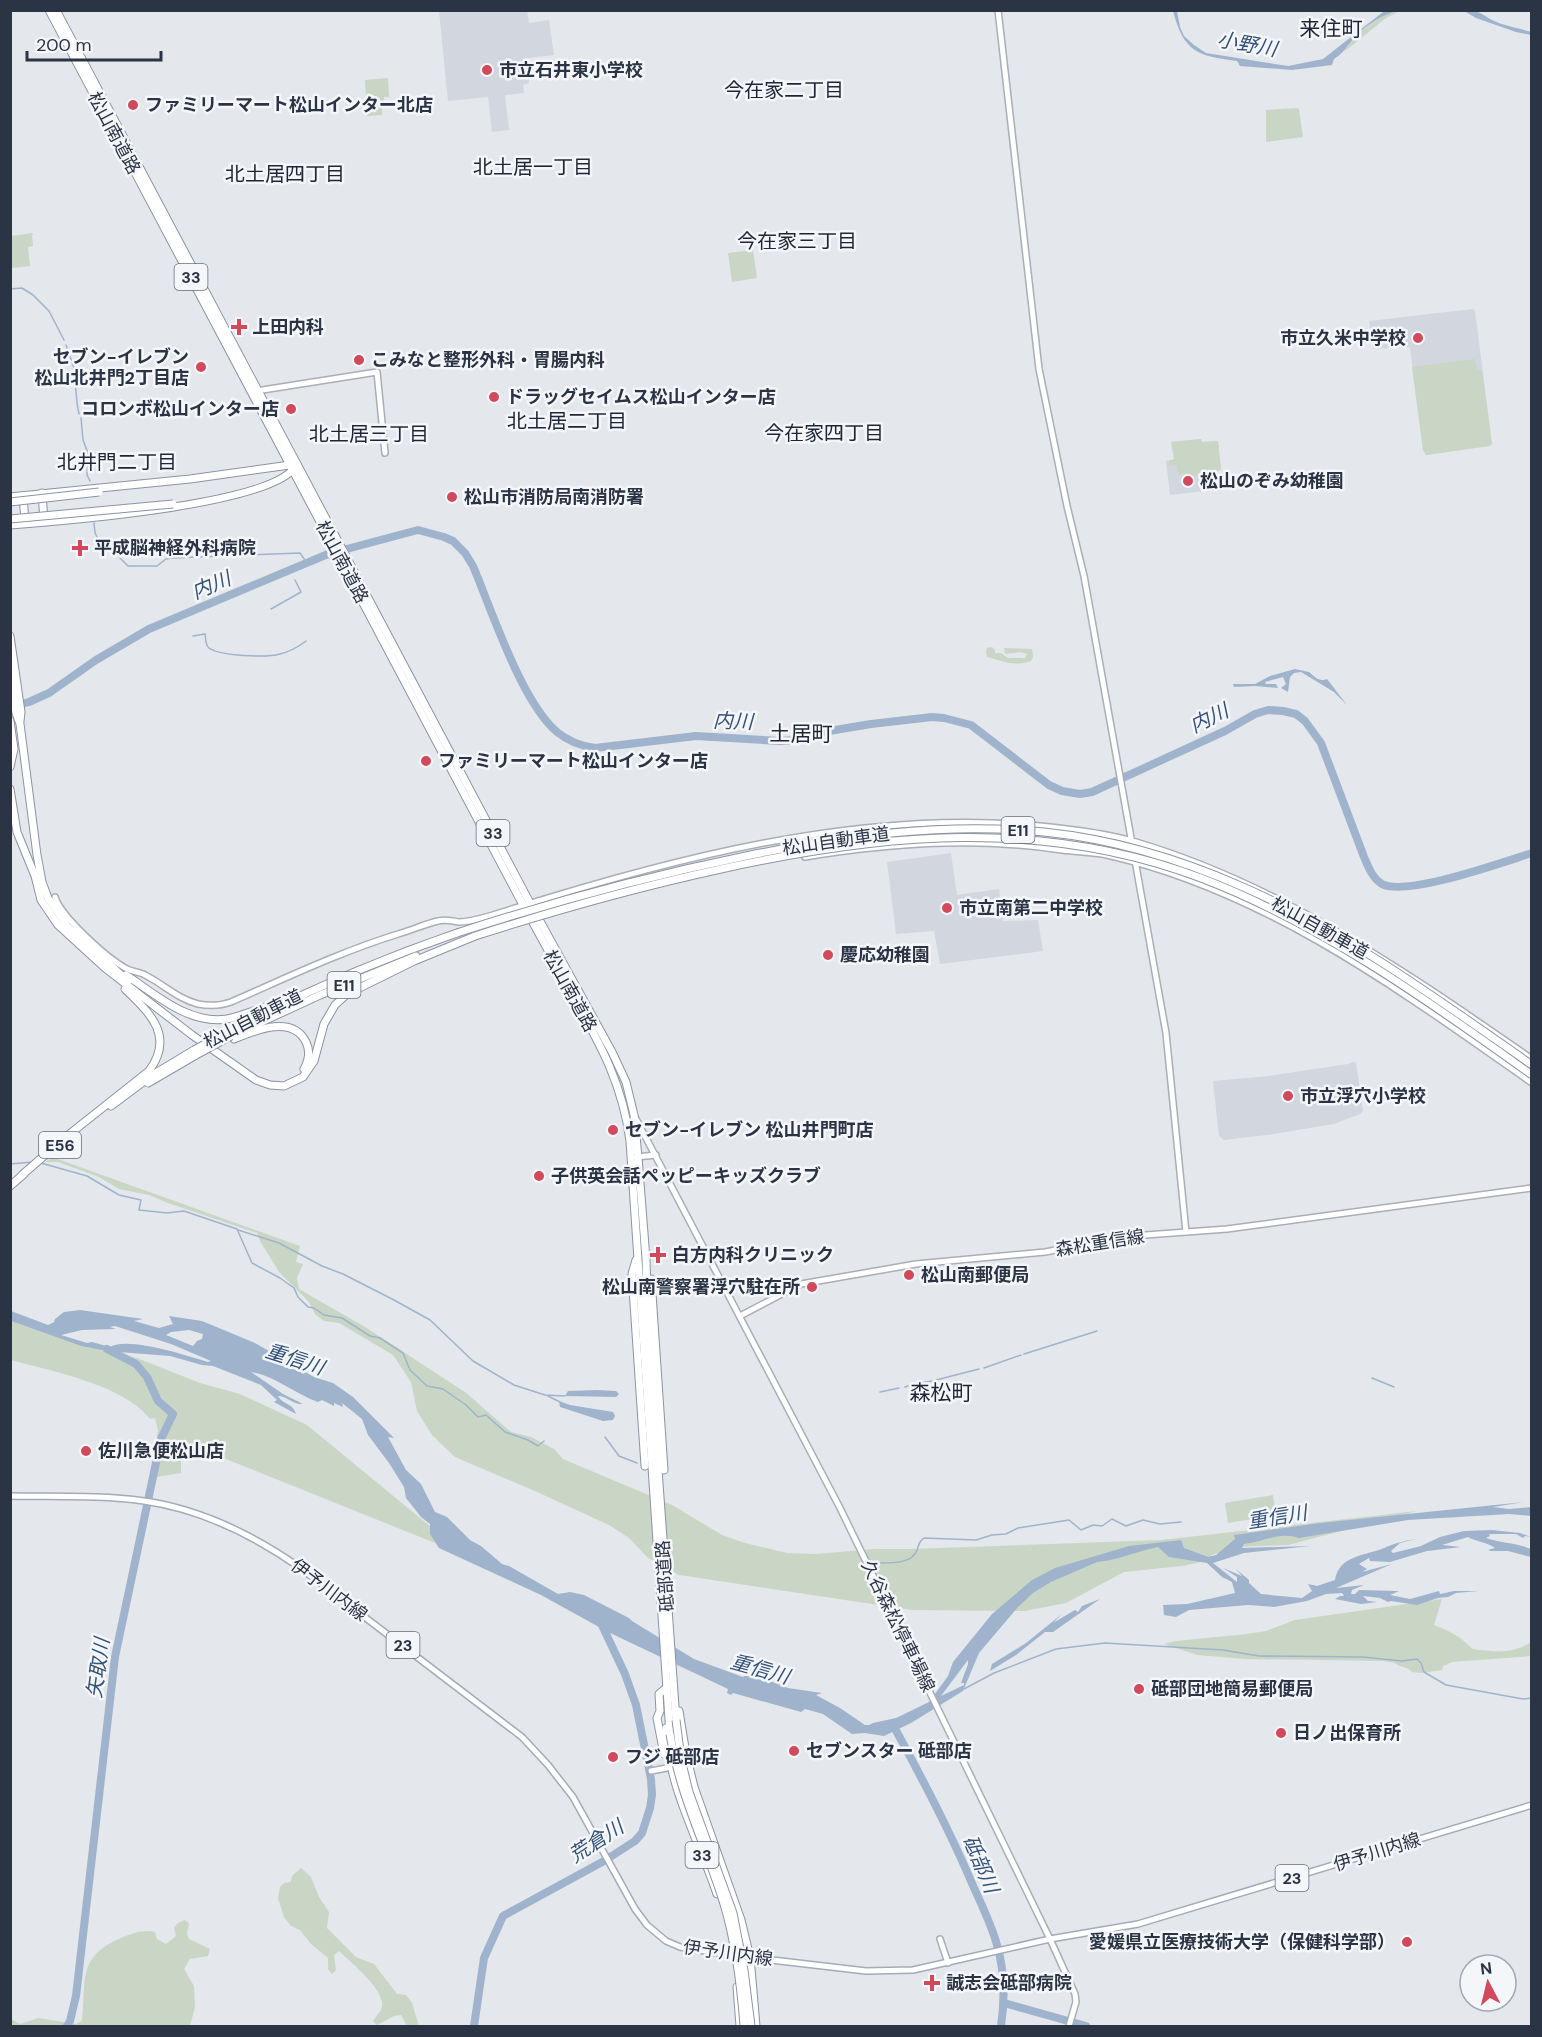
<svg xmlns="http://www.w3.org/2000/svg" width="1542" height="2037" viewBox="0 0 1542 2037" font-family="'DM Sans','Noto Sans JP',sans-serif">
<rect width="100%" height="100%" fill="#e4e7ec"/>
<g fill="#d2d6de">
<path d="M439 11H527L529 23 549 20 554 55 528 58 529 83 523 85 524 93 505 95 509 130 492 132 488 97 448 101Z"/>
<path d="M1473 309 1475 311 1492 444 1489 446 1426 455 1423 450 1410 347 1373 349 1369 321Z"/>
<path d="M1201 439 1202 442 1218 441 1221 469 1213 474 1214 484H1223V491H1204L1170 495 1166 461 1174 459 1171 442Z"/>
<path d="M951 853 957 895 999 889 1003 921 1038 920 1043 951 940 964 934 931 896 934 887 862Z"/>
<path d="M1353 1062 1356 1063 1363 1111 1360 1114 1334 1124 1274 1134 1224 1140 1219 1136 1213 1081 1269 1076 1348 1064Z"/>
</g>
<g fill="#c9d6c5">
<path d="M1400 11 1386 18 1344 52C1356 34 1377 14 1400 11Z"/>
<path d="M388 78 389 97H384L385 107H382V115L367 116 365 80Z"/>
<path d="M1297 108 1299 109 1303 137 1266 142V110Z"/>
<path d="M33 233 32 236 33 246 28 247 30 266 11 268V236Z"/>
<path d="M753 250 757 278 732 282 728 253Z"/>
<path d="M1475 359 1477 370H1482L1492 444 1489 446 1426 455 1423 450 1412 367Z"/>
<path d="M1201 439 1202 442 1218 441 1221 469C1214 476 1199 475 1188 476V473L1178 474 1177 465 1169 466V461L1174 459 1171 442Z"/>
<path d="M992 647 995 650V653H1001L1008 658H1025L1027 654 1021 652 1005 654 1004 648 1032 649 1033 657 1031 661C1015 667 1002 661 987 657L986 650 987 648Z"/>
<path d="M52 1157 300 1246 296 1262 303 1264 297 1278 299 1289 365 1327 465 1392 511 1432 531 1437 554 1449 563 1459 672 1505 722 1535 745 1543 787 1553 816 1554 874 1549H910L1161 1540 1417 1511 1288 1545 1235 1547 1212 1555 1206 1561 1182 1566 1124 1572 1066 1603 1025 1611 912 1610 679 1575 648 1558 629 1538 609 1525 537 1492 455 1457 432 1435 417 1411 411 1382 393 1355 339 1323 324 1321 315 1314 309 1302 279 1272 260 1241 257 1233 168 1203 149 1195 119 1189 99 1177 58 1162H46Z"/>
<path d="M11 1321 81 1346 137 1358 200 1383 240 1394 307 1425 465 1555 196 1447 181 1445V1473L150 1478 158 1430 155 1418 150 1419C125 1385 50 1371 11 1360Z"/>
<path d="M1273 1495 1276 1515 1228 1523 1225 1503Z"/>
<path d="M1442 1599 1434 1625C1452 1632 1459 1636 1473 1649 1494 1652 1513 1654 1531 1642L1532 1656 1452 1662 1443 1666 1442 1670 1420 1673 1412 1672C1407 1666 1400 1668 1395 1663L1383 1661 1245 1659 1197 1655 1164 1644 1176 1641 1247 1634 1266 1631 1295 1620Z"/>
<path d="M301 1868 311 1877 319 1897 329 1912 327 1928 356 1957 374 1964 397 1994 406 1995 412 2003 419 2026H407L401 2015 394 2016 377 2025 373 2021C375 2017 379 2014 381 2010 390 1993 350 1962 339 1951L334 1955 336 1970 332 1974 328 1969V1958L311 1944 300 1930 291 1926 284 1917 278 1898 280 1887 284 1883 291 1882 292 1876Z"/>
<path d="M185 1920 189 1923 187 1934 189 1939 210 1949 208 1956 190 1959 184 1969 194 1986 195 2007 190 2026H11V2019L20 2024 38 2018 76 2024 82 2021C87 1978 76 1957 123 1937 134 1933 143 1929 155 1932L157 1939 166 1944 176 1936 174 1928 178 1923Z"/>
</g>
<g fill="#9fb4cc" fill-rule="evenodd">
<path d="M1173 11H1177L1180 27 1184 36 1194 45 1206 53 1288 66 1323 59 1383 12 1399 11C1381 14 1362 28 1351 42 1345 49 1342 54 1334 59L1332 65 1292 70 1240 66 1237 61C1197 56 1184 52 1173 11Z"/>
<path d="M1464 11C1479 10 1481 14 1492 20 1504 26 1519 28 1531 32V35L1516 32 1476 18Z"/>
<path d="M1295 669 1309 672C1315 677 1319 682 1327 679L1347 705 1334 692 1301 672 1294 673 1290 677 1288 692 1281 688 1286 684 1283 677 1265 682 1266 684H1276L1278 688 1255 686 1234 687 1233 684H1255L1270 676Z"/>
<path d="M80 1310 143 1319 134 1321 159 1328 173 1324 169 1316 202 1321 255 1343 314 1377 333 1383 353 1397 394 1438 388 1437 406 1470 421 1484 435 1512 447 1517 470 1540 481 1546 502 1564 509 1566 558 1594 570 1592 584 1595 629 1618 632 1621 694 1659 743 1677 750 1673 788 1688 822 1693 816 1695 840 1708 865 1725H869L873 1723 896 1718 929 1702 948 1676 953 1662 992 1614 1032 1580 1055 1568 1129 1546 1181 1540 1184 1548 1208 1557 1216 1555 1235 1539 1234 1535 1320 1523 1524 1502 1493 1507 1509 1509 1531 1507V1516L1509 1514 1408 1520 1299 1538C1279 1531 1264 1542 1244 1544L1242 1548 1310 1546 1244 1553 1213 1563 1237 1582V1577L1223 1568 1242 1576 1236 1569 1249 1580V1583L1261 1594 1302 1598 1312 1591 1308 1584 1317 1586 1335 1580C1339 1555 1365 1556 1384 1548 1395 1543 1404 1541 1416 1539L1400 1543 1391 1551 1393 1553 1421 1546 1440 1537 1464 1531 1492 1530 1520 1533 1531 1537 1525 1536 1523 1538 1516 1534H1489L1490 1536 1486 1538C1501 1543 1517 1543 1531 1549V1557L1508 1551H1491L1488 1550 1495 1548C1487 1542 1477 1542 1468 1537L1442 1545 1461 1547 1427 1551 1390 1562 1370 1561 1369 1558 1359 1564 1367 1569 1362 1572 1392 1564 1336 1588 1364 1585 1352 1590 1351 1594H1355L1359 1590 1399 1591 1390 1595 1410 1599 1439 1591 1440 1594 1454 1591H1478L1456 1593 1448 1597 1438 1598 1417 1605 1391 1601 1388 1602 1380 1598 1363 1596 1368 1601 1377 1602 1361 1604 1335 1599 1340 1596H1344L1342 1593 1326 1594 1307 1601 1274 1607 1248 1605 1189 1610 1176 1617 1164 1615 1163 1605 1187 1604 1235 1593 1232 1582 1222 1577 1207 1563 1169 1557 1158 1547C1138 1551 1118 1560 1097 1562L1051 1582 1033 1593 1018 1607 979 1653 963 1691 911 1723 884 1736 865 1733 852 1734 823 1714 805 1709 801 1712 733 1693 731 1695 727 1693 728 1689 608 1632 541 1595 439 1548 430 1534V1524L421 1517 406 1498 404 1487 389 1463 368 1435 362 1419 342 1403 343 1407 334 1403V1406L322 1400 318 1402C295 1394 275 1376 251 1372L283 1394 303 1404C293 1405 287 1396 278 1396 283 1405 293 1403 296 1414L274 1402 277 1400 261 1385 213 1366 202 1365 170 1356 106 1351 81 1346 11 1321V1311L48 1325 54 1322 55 1319 64 1312ZM115 1326 171 1344 211 1361 208 1362C188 1356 128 1336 110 1347L92 1342 87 1343 61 1335 82 1330 116 1329 110 1327ZM189 1330 203 1334 202 1339 197 1341 193 1346 166 1335 171 1332ZM968 1660V1664L961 1683H964V1685L941 1696Z"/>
<path d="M597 1390 616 1391 619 1394 616 1397 565 1396 568 1391Z"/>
<path d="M559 1401 570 1405 613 1412 615 1416 613 1420 603 1421 560 1407Z"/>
<path d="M1100 1599 1053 1632H1045L1016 1655 990 1671 992 1664 1026 1643 1062 1614 1053 1623 1075 1610 1078 1612 1082 1606Z"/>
</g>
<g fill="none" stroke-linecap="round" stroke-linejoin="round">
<g stroke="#9fb4cc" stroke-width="1.5">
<path d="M10 289 22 288 33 295 49 311 64 340"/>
<path d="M66 345 74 368 77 403 79 414"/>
<path d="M81 418 83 440 88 453 87 475 90 481"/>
<path d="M94 523 95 533 99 541 112 545 120 558 128 566H157L166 559 173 558 300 553 307 563"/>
<path d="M271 609 301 592 295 580"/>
<path d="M193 636 205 634C206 639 205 645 209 648 220 656 267 658 280 654 289 652 298 647 306 641"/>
<path d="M41 1163 87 1176 119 1195 141 1200 139 1210 167 1213 184 1211 237 1229 252 1263 280 1278 294 1288 298 1297 308 1307 314 1308 324 1315 342 1318 370 1336 380 1338 403 1353 410 1370 427 1386 443 1389 466 1405 478 1417 486 1415 505 1432 528 1440 538 1446 544 1441"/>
<path d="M10 1164 33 1162"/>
<path d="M238 1230 279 1243 322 1266 343 1274 394 1300 430 1320 473 1361 514 1385 545 1395 565 1396"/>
<path d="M1024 1354 1097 1331"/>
<path d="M984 1368 1021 1355"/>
<path d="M1372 1378 1394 1387"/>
<path d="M936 1380 979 1369"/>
<path d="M915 1384 932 1381"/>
<path d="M905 1387 908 1386"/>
<path d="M880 1392 899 1388"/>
<path d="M548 1396 560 1402"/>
<path d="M605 1437 619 1456 637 1463"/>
<path d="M881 1563C893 1563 913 1563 917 1550 919 1544 919 1542 924 1538L976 1540 992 1535 1006 1534 1018 1528 1069 1520 1081 1530 1093 1525 1102 1526 1112 1519 1126 1526 1143 1520 1160 1524 1181 1522"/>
<path d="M964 1689 994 1673 1056 1649 1105 1643 1223 1650 1259 1656 1363 1657 1402 1661 1417 1659 1421 1663 1424 1672 1446 1685 1523 1699 1532 1698"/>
</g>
<g stroke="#9fb4cc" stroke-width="8">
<path d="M10 707 29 702 49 693 96 660 149 629 328 554 418 530 444 537 453 541 465 553 473 566C492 611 521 701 557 732 568 741 581 746 595 748L696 736 780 741 794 740 817 733 871 724 932 717 944 718 971 725 1049 785 1062 791 1080 794 1092 792 1225 731 1255 714 1268 710 1283 711 1296 714 1305 721 1321 743 1364 857C1368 866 1372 878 1382 884 1406 897 1503 862 1532 853"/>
<path d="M893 1725C921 1776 948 1827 971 1881 980 1902 991 1923 997 1945 1005 1972 1005 1999 1001 2026"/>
<path d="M1004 2003 1086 2026"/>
<path d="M67 2026 70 2021 76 1996 115 1657 161 1439 173 1414 158 1401 147 1377 136 1364 107 1349"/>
<path d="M474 2026 484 1958 503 1916 604 1861 635 1841 642 1833 650 1808 652 1795 651 1779 636 1705 625 1674 600 1621"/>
</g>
<defs>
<g id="secondary">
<path d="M998 10 1039 369 1067 506 1084 576 1166 1033 1186 1232"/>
<path d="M256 391 377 372 385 453"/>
<path d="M805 857C893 843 974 837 1062 850 1078 852 1092 852 1107 855 1266 891 1401 991 1532 1083"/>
<path d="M55 897C61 917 108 959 127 969 133 972 140 972 145 975 163 984 178 999 198 1004 209 1006 220 1006 231 1002 286 978 340 952 398 934 412 930 425 924 438 921 445 919 452 921 459 922 471 922 482 918 493 915 665 860 859 808 1040 826 1072 829 1105 833 1136 842 1284 886 1406 972 1532 1059"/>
<path d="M635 1117 840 1508 1050 1939 1075 1994 1076 2002 1069 2026"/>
<path d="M636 1157 656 1155"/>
<path d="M740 1316 801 1284 916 1264 1045 1252 1132 1236 1227 1229 1532 1188"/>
<path d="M651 1771 667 1768"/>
<path d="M940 1939 948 1963"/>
</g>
<g id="primary">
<path d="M10 1496C55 1497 100 1495 144 1501 201 1509 253 1535 299 1567L522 1737 548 1765 573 1797 635 1909 647 1925 666 1941 680 1947 737 1956"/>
<path d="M746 1957 866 1971 913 1970 1050 1939 1138 1924 1532 1805"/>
</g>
<g id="highway">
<path d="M49 10 523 905C538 931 552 958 567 985 597 1039 622 1079 630 1141L670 1734"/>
<path d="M56 10 530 903 612 1052 626 1082 634 1115 638 1157 646 1259 648 1330 676 1720"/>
<path d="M42 493 44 521"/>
<path d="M23 496 25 521"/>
<path d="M10 497 190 479 297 464C278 505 59 521 10 525"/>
<path d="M10 636 21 712 20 721"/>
<path d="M10 678 16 713 20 724 37 855 42 882 48 898 67 926 128 981"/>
<path d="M10 721 14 749 10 767"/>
<path d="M10 789 17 832 35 876 41 900 58 925 105 968 192 1035 256 1080 270 1085 284 1086 303 1077 314 1061 324 1024 335 1005 347 994 414 961 475 936"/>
<path d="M126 975C155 994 189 1025 227 1019 242 1016 257 1009 272 1005"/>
<path d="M242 1031 320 995 416 956"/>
<path d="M227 1032C304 992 375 961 457 933"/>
<path d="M234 1039C254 1031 292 1014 306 1042 310 1050 309 1060 304 1069"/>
<path d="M148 1083 196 1055"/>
<path d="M111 1106 154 1074 194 1050"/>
<path d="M22 1175 67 1136 149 1071C175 1036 150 1013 125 989"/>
<path d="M10 1186 24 1174"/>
<path d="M636 1260 632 1274 645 1466"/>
<path d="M651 1279 664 1470"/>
<path d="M679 1711 686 1754 694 1787 741 1920 750 1957 756 2026"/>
<path d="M666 1728C668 1787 699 1840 717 1894"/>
<path d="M664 1754 657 1718 660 1711 659 1694 665 1689"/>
<path d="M737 1987 740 2026"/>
</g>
</defs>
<use href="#secondary" stroke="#a9aeb7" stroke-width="8"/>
<use href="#primary" stroke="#a3abb8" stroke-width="8"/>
<use href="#highway" stroke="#8b94a3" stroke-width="9"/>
<use href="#secondary" stroke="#fff" stroke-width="5"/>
<use href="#primary" stroke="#fff" stroke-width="5"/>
<use href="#highway" stroke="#fff" stroke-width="7"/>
<defs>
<g id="highway-bridge">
<path d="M10 502 99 492"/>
<path d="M10 519 173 504"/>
<path d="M457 933C552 902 648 876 746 856 844 836 943 822 1044 832 1112 839 1180 859 1243 887 1346 932 1439 1000 1532 1065"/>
<path d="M475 936C556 910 638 887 721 869 883 833 1043 818 1201 878 1319 923 1429 1001 1532 1075"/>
<path d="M194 1050 227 1032"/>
<path d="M196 1055 231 1036"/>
<path d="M676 1720 681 1759 689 1792 733 1913 744 1970 751 2026"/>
<path d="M670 1734C680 1797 706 1845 724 1904 736 1944 741 1985 744 2026"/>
</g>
</defs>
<use href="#highway-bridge" stroke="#8b94a3" stroke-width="9" stroke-linecap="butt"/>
<use href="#highway-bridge" stroke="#fff" stroke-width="7"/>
</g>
<g fill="#d1495b" stroke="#f4f6f9" stroke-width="2">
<circle cx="487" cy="70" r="6"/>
<circle cx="133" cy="105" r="6"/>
<path d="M236 318h6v6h6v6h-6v6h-6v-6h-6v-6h6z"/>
<circle cx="1418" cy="338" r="6"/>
<circle cx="359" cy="360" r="6"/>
<circle cx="201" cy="367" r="6"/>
<circle cx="494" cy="397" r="6"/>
<circle cx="291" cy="409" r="6"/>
<circle cx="1188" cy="481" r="6"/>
<circle cx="452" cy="497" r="6"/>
<path d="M77 539h6v6h6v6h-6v6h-6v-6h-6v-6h6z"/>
<circle cx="426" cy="761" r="6"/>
<circle cx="947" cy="908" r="6"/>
<circle cx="828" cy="955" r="6"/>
<circle cx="1288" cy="1096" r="6"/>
<circle cx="613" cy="1130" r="6"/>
<circle cx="539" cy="1176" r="6"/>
<path d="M655 1246h6v6h6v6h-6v6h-6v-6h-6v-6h6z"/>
<circle cx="909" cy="1275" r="6"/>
<circle cx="812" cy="1287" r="6"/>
<circle cx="86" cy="1451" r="6"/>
<circle cx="1139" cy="1689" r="6"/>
<circle cx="1281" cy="1733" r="6"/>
<circle cx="794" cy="1751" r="6"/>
<circle cx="613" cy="1757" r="6"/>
<circle cx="1407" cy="1942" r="6"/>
<path d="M929 1974h6v6h6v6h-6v6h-6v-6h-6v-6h6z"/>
</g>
<g text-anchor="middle" stroke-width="5" stroke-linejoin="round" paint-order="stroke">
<g fill="#f4f6f9" stroke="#676e7b" stroke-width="1.5">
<rect x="174.5" y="264" width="33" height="26" rx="4.5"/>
<rect x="1001.5" y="817" width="33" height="26" rx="4.5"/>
<rect x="476.5" y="820" width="33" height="26" rx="4.5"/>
<rect x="327.5" y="972" width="33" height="26" rx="4.5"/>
<rect x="39" y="1132" width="42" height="26" rx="4.5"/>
<rect x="386.5" y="1632" width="33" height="26" rx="4.5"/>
<rect x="685.5" y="1842" width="33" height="26" rx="4.5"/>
<rect x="1275.5" y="1865" width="33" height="26" rx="4.5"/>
</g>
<g font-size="16" font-weight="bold" fill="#2b3445">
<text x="191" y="283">33</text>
<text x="1018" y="836">E11</text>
<text x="493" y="839">33</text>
<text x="344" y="991">E11</text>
<text x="60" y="1151">E56</text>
<text x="403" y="1651">23</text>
<text x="702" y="1861">33</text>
<text x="1292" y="1884">23</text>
</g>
<g font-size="18" font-weight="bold" fill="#2b3445" stroke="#f4f6f9" text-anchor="start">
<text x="499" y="76">市立石井東小学校</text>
<text x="145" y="111">ファミリーマート松山インター北店</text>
<text x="252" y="333">上田内科</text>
<text x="1406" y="344" text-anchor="end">市立久米中学校</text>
<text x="189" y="363" text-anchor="end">セブン-イレブン<tspan x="189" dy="21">松山北井門2丁目店</tspan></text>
<text x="371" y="366">こみなと整形外科・胃腸内科</text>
<text x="506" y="403">ドラッグセイムス松山インター店</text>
<text x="279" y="415" text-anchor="end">コロンボ松山インター店</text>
<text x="1200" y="487">松山のぞみ幼稚園</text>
<text x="464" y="503">松山市消防局南消防署</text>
<text x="94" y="554">平成脳神経外科病院</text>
<text x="438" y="767">ファミリーマート松山インター店</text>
<text x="959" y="914">市立南第二中学校</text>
<text x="840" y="961">慶応幼稚園</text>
<text x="1300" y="1102">市立浮穴小学校</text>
<text x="625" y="1136">セブン-イレブン 松山井門町店</text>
<text x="551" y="1182">子供英会話ペッピーキッズクラブ</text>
<text x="672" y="1261">白方内科クリニック</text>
<text x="921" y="1281">松山南郵便局</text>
<text x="800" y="1293" text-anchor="end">松山南警察署浮穴駐在所</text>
<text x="98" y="1457">佐川急便松山店</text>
<text x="1151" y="1695">砥部団地簡易郵便局</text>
<text x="1293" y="1739">日ノ出保育所</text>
<text x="806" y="1757">セブンスター 砥部店</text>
<text x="625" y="1763">フジ 砥部店</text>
<text x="1395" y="1948" text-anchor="end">愛媛県立医療技術大学（保健科学部）</text>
<text x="946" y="1989">誠志会砥部病院</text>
</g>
<g font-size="18" fill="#2b3445" stroke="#f4f6f9">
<text transform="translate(114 133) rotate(62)" y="6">松山南道路</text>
<text transform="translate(342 562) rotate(62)" y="6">松山南道路</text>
<text transform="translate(836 841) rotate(-8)" y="6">松山自動車道</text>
<text transform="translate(1320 928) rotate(29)" y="6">松山自動車道</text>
<text transform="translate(570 991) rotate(61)" y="6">松山南道路</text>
<text transform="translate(253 1019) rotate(-27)" y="6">松山自動車道</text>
<text transform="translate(1100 1243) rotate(-9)" y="6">森松重信線</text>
<text transform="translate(665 1576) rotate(-94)" y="6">砥部道路</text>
<text transform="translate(329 1590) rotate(37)" y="6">伊予川内線</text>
<text transform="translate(898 1626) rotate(64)" y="6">久谷森松停車場線</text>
<text transform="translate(1377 1852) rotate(-17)" y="6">伊予川内線</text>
<text transform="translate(728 1953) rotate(8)" y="6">伊予川内線</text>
</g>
<g font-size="20" font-style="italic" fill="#34527a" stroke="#f4f6f9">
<text transform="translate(1247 44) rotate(10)" y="7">小野川</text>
<text transform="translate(211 585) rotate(-23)" y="7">内川</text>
<text transform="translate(1209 718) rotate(-26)" y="7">内川</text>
<text transform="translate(733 721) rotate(2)" y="7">内川</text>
<text transform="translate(295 1359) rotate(18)" y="7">重信川</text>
<text transform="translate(1277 1517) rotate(-9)" y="7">重信川</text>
<text transform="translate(98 1668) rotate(-82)" y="7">矢取川</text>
<text transform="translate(760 1669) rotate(16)" y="7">重信川</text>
<text transform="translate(596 1841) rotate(-33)" y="7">荒倉川</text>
<text transform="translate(981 1864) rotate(67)" y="7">砥部川</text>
</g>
<g font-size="20" fill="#1d2536" stroke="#f4f6f9">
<text x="784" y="97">今在家二丁目</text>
<text x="533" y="174">北土居一丁目</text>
<text x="285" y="181">北土居四丁目</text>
<text x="797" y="248">今在家三丁目</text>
<text x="567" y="428">北土居二丁目</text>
<text x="824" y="440">今在家四丁目</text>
<text x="369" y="441">北土居三丁目</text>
<text x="117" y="469">北井門二丁目</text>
</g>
<g font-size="21" fill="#1d2536" stroke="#f4f6f9">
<text x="1331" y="36">来住町</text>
<text x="801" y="741">土居町</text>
<text x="941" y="1400">森松町</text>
</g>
</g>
<rect width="1542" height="2037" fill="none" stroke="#2b3445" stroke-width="24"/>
<g transform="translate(1488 1983) rotate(353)"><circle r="28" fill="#f4f6f9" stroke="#a4a8b1" stroke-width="1.5"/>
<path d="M0-4.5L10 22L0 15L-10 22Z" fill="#d1495b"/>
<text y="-9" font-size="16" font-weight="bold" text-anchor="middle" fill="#2b3445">N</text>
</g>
<path d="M27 51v9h134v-9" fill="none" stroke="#2b3445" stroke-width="3"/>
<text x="36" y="51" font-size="18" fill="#2b3445" stroke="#f4f6f9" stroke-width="4.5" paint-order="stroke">200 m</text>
</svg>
